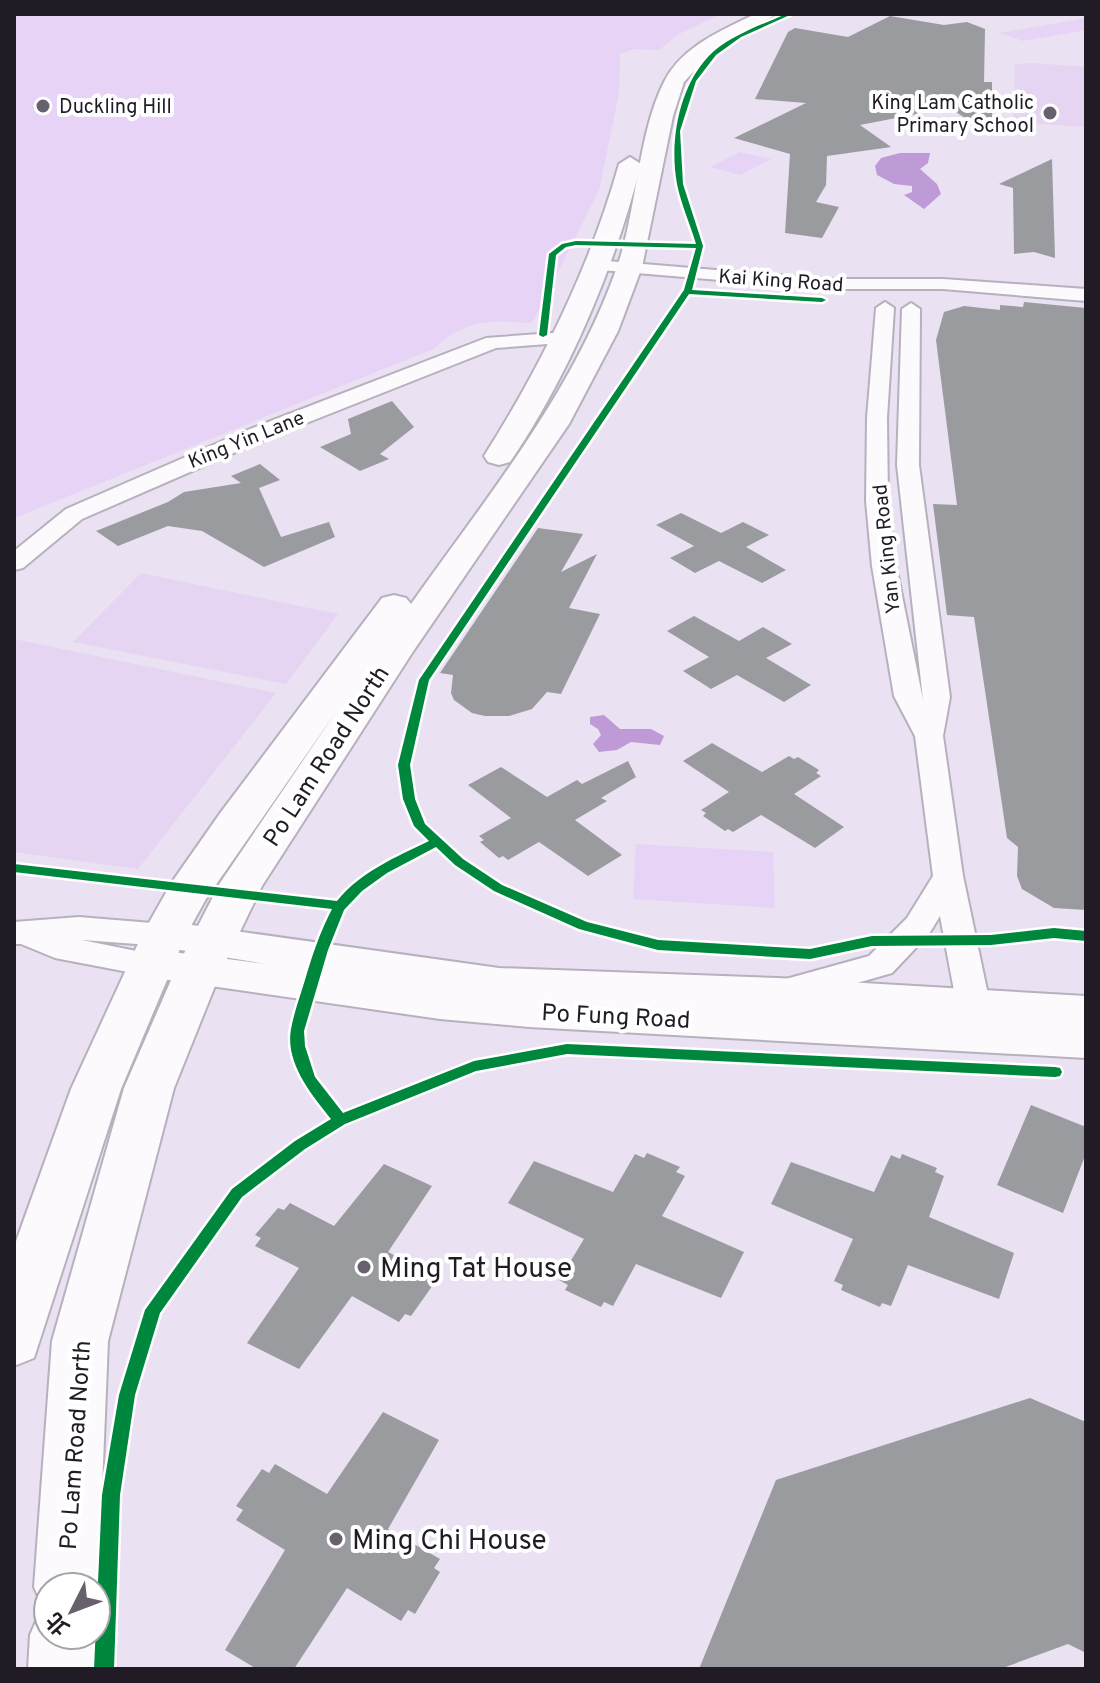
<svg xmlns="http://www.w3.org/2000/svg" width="1100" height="1683" viewBox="0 0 1100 1683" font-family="Overpass,'Noto Sans TC',sans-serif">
<rect width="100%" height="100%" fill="#eae1f2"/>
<g fill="#e5d5f3">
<path d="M1033 63 1086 67V127L1013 122 1015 64Z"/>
<path d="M141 573 338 614 286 684 73 642Z"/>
<path d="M14 639 276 693 138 869 14 852Z"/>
</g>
<g fill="#e6d3f5">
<path d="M14 14H721L677 35 659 50 634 49 620 54 619 94 599 190 532 323C488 320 467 319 433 349L14 518Z"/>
<path d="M1086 18V30L1023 41 1000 33Z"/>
<path d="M740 152 771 159 740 175 710 167Z"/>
<path d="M636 844 773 852 775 908 633 899Z"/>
</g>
<g fill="#be9bd7">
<path d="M900 153H930L928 163 920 169 937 184 941 194 924 209 904 195 912 192V186L894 184 877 175 875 166 881 158Z"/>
<path d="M604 715 620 729H651L664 736 660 745 631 742 617 750 599 752 593 744 601 735 598 729 590 724V717Z"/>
</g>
<g fill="#9a9b9f">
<path d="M890 16 944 25 967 22 985 29 984 82H992V136L953 110V107L860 125 891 147 827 156 826 185 816 202 839 207 822 238 785 233 790 154 734 138 806 103 755 99 788 32 795 28 848 37Z"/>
<path d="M1052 159 1055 258 1034 252 1014 254 1013 188 999 184Z"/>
<path d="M1024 302 1086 308V910L1054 908 1022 889 1017 876 1018 847 1007 838 974 617 947 615 933 504 957 505 936 340 944 312 964 306 1000 310V305L1023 307Z"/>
<path d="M392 401 414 427 380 454 389 459 360 471 320 447 351 434 348 419Z"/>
<path d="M260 464 280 480 259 488 281 537 329 522 335 537 264 567 202 531 168 526 118 546 96 531 168 502 184 492 241 483 231 476Z"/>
<path d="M681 513 721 533 743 522 769 535 746 547 786 570 762 583 719 561 695 573 670 558 694 546 656 525Z"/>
<path d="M538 528 583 534 561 572 597 554 569 608 600 614 561 694 547 692 532 709 509 716H485L472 713 454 700 451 693 453 675 440 673Z"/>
<path d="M694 616 739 641 763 627 792 644 766 658 811 685 784 702 737 675 711 689 683 671 709 657 667 631Z"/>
<path d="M712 743 762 772 789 756 794 759 798 757 819 770 816 773 821 776 794 794 844 827 815 848 761 815 733 832 728 829 725 831 703 816 706 813 701 810 729 792 683 761Z"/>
<path d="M628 761 636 777 601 798 607 801 575 820 622 855 588 876 539 842 508 860 503 856 499 858 480 842 484 840 479 836 511 818 468 785 501 767 547 797 577 780 582 784Z"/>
<path d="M1031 1105 1086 1127V1153L1063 1213 997 1185Z"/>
<path d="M647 1153 680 1167 676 1172 685 1176 662 1216 744 1252 721 1298 636 1264 613 1306 604 1302 601 1307 565 1290 568 1285 559 1280 584 1239 508 1203 534 1161 613 1192 635 1154 644 1158Z"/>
<path d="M902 1154 937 1168 935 1172 944 1176 929 1217 1014 1253 999 1299 908 1265 891 1306 882 1303 880 1307 841 1290 843 1285 834 1281 853 1239 771 1204 791 1162 874 1192 891 1155 900 1159Z"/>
<path d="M384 1164 432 1186 388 1252 433 1275 428 1283 433 1285 411 1316 405 1314 399 1322 352 1296 299 1369 247 1343 299 1268 255 1246 261 1238 255 1235 278 1208 284 1210 290 1203 334 1226Z"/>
<path d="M1030 1398 1086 1422V1653L1068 1644 1000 1669H699L776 1480Z"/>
<path d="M383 1412 439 1440 388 1529 440 1559 434 1568 440 1572 415 1614 408 1610 401 1621 347 1588 294 1669H257L225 1650 285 1550 236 1520 243 1510 236 1506 262 1469 269 1473 275 1464 327 1494Z"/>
</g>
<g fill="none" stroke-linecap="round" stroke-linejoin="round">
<defs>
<g id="minor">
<path d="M595 260 825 279H943L1086 289V301L943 289H825L589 269 586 265Z"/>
<path d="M885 302 894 308 887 418 888 501 896 566 923 700 897 465 902 309 911 303 920 309 919 465 950 697 943 736 963 876 995 1028 990 1037 978 1041 966 1037 961 1028 940 916 929 934 892 973 787 1003 775 1000 770 991 775 982 869 956 907 918 933 876 915 736 894 696 872 566 866 501 867 418 876 308Z"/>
<path d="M567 332 574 334 577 338 574 342 496 348 266 439 82 519 23 568 14 570V551L66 509 250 429 486 338Z"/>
<path d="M79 917 164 924 175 927 180 935 175 943 164 946 82 940 161 956 165 964 161 972 149 976 55 958 21 944H14V922Z"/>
</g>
<path id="tertiary" d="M164 921 499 968 778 978 1086 996V1058L529 1027 440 1019 134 975 128 964 134 953 149 949 266 964 150 945 144 935 150 925Z"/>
<g id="secondary">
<path d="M755 14H777L715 48 684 82 673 116 642 267 618 331 569 424 414 650 262 886 221 971 174 1088 108 1341 98 1587 96 1592V1587H48V1635H96L94 1669H28L30 1635 40 1612 44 1610 34 1587 52 1341 124 1088 175 971 220 883 338 709 206 899 186 935 121 1089 34 1358 14 1366V1247L71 1089 142 935 172 882 221 812 382 598 394 595 406 598 411 604C486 498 572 394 616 270 637 212 637 136 664 82 682 46 721 31 755 14Z"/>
<path d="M630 157 641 164C616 264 568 378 510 462L499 465 488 462 484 456C541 366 590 267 619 164Z"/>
</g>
</defs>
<use href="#minor" stroke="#b7b0bd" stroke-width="4"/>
<use href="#tertiary" stroke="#b7b0bd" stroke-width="4"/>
<use href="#secondary" stroke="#b7b0bd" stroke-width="4"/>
<use href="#minor" fill="#fcfafd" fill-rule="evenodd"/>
<use href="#tertiary" fill="#fcfafd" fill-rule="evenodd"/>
<use href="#secondary" fill="#fcfafd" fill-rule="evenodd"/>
<defs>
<path id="cycleway" d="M786 14H792L741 37 716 55 696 81 680 131 683 184 703 246 692 290 822 298 826 300 822 302 689 294 429 680 410 765 415 799 425 824 463 859 502 885 587 922 658 940 810 949 872 936 991 935 1054 928 1086 931V941L1054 938 991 945 872 946 810 959 658 950 579 929 494 891 455 865 436 847 387 873 362 891 344 910 328 950 304 1031 305 1046 315 1077 343 1113 474 1061 567 1044 1055 1067 1060 1068 1062 1072 1060 1076 1055 1077 567 1054 476 1071 345 1124 305 1149 242 1197 160 1313 135 1395 120 1495 114 1669H94L102 1495 119 1395 145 1310 232 1189 295 1141 331 1119C311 1094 285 1063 291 1029 294 1013 300 996 305 980 312 956 320 932 332 909L14 872V864L337 901C360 872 396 857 429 841L414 826 403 799 398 765 419 680 684 290 696 248 576 245 566 247 556 255 547 335 543 337 539 335 549 254 562 244 576 241 696 244C690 224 681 204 677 184 669 141 679 82 714 51 735 34 761 25 786 14Z"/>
</defs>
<use href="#cycleway" stroke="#fff" stroke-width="5"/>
<use href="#cycleway" fill="#00873e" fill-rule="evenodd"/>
</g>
<g fill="#67606d" stroke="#fff" stroke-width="3">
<circle cx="43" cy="106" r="8"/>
<circle cx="1050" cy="113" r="8"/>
<circle cx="364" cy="1267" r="8"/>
<circle cx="336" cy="1539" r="8"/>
</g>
<g text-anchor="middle" stroke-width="8" stroke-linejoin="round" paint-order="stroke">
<g font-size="20" fill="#211b26" stroke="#fff" text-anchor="end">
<text x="1034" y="109">King Lam Catholic<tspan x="1034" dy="23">Primary School</tspan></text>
<text x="59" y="113" text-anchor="start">Duckling Hill</text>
</g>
<g font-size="20" fill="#211b26" stroke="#fff">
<text transform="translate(781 280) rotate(4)" y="7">Kai King Road</text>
<text transform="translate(246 439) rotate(-22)" y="7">King Yin Lane</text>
<text transform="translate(886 549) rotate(-96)" y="7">Yan King Road</text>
</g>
<g font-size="24" fill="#211b26" stroke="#fff">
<text transform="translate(326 756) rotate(-57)" y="8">Po Lam Road North</text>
<text transform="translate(616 1016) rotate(3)" y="8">Po Fung Road</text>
<text transform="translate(75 1445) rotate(-86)" y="8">Po Lam Road North</text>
</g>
<g font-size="28" fill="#211b26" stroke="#fff" text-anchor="start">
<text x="380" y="1277">Ming Tat House</text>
<text x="352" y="1549">Ming Chi House</text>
</g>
</g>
<rect width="1100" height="1683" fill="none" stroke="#211b26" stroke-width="32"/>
<g transform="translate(72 1611) rotate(228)"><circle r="38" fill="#ffffff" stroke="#a6a4a8" stroke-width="2"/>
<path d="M0-6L14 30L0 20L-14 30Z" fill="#67606d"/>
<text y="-12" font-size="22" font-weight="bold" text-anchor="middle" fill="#211b26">北</text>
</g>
</svg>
